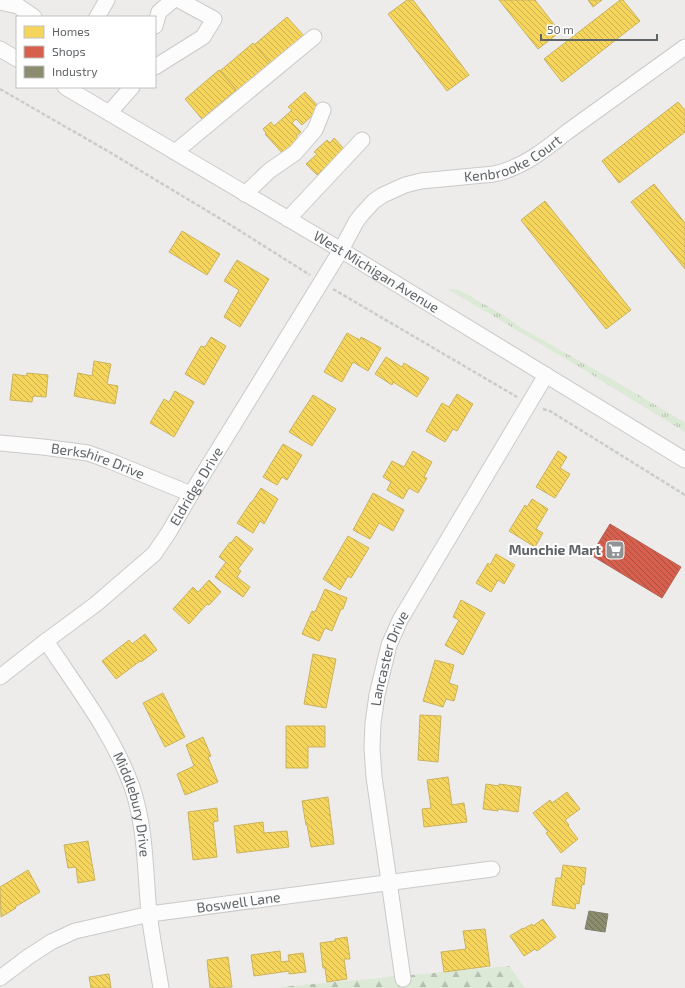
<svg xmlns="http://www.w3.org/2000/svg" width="685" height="988" viewBox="0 0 685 988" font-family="'Exo 2',sans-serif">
<defs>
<pattern id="grass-tufts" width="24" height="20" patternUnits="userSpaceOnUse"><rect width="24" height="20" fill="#dce9d6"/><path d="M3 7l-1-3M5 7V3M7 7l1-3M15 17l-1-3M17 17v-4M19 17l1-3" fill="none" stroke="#b6c0b1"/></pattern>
<pattern id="forest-firs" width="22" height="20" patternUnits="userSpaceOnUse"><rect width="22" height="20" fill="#dce9d6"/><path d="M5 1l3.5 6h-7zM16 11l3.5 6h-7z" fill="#b6c0b1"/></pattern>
<pattern id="homes-back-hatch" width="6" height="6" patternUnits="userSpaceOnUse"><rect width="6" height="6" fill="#f6d55c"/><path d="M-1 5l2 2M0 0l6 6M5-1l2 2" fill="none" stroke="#cab050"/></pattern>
<pattern id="shops-back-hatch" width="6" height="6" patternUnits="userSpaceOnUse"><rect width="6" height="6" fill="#d6604d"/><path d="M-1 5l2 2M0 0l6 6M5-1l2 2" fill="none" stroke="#a85042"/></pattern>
<pattern id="industry-back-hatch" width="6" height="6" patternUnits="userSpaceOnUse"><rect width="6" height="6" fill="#8c8c6e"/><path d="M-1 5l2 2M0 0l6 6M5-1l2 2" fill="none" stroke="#70705a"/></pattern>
</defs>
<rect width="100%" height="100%" fill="#eeecea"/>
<path fill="url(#grass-tufts)" d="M447 289 459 290 500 313 523 329 615 381 684 422 685 423V432L571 362Z"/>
<path fill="url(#forest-firs)" d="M509 966 525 988H281V987Z"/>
<g fill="url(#homes-back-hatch)" stroke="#c9b35f">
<path d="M407 0H413L469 75 447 91 388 14Z"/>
<path d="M499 0H535L560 32 538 49Z"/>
<path d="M588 0H602L593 7Z"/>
<path d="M620 0H623L640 21 562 82 544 59Z"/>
<path d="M287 17 305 37 272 65 254 45Z"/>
<path d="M253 43 271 64 238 92 220 71Z"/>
<path d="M219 70 236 90 202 119 185 99Z"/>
<path d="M305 92 320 108 302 125 296 119 292 123 301 132 296 136 300 141 284 155 265 134 266 133 263 129 271 122 274 126 292 110 288 107Z"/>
<path d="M678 102 685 110V132L619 183 602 161Z"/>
<path d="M334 138 345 150 329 168 327 166 317 175 306 164 317 154 314 152 327 140 330 143Z"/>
<path d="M654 184 685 223V269L631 202Z"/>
<path d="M545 201 631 310 606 329 521 220Z"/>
<path d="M182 231 220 254 207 275 169 252Z"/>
<path d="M237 260 269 279 240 327 224 317 239 290 224 281Z"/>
<path d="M347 333 360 340 361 337 381 348 368 371 353 362 342 382 324 372Z"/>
<path d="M211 337 226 346 204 385 185 374 201 346 205 347Z"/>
<path d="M386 357 402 367 404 363 429 378 417 397 393 382 392 385 375 374Z"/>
<path d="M94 361 111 364 107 384 118 386 115 404 74 396 78 373 92 376Z"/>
<path d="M27 373 48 375 46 397 33 396 32 402 10 400 13 374 26 376Z"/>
<path d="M175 391 194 402 174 437 150 423 164 399 169 402Z"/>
<path d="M457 394 473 404 457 431 453 429 445 442 426 431 442 403 449 407Z"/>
<path d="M313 395 336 409 312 446 289 432Z"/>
<path d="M283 444 302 455 287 480 282 477 277 485 263 477Z"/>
<path d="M413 451 432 462 424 477 427 478 418 493 409 488 403 499 387 490 391 482 383 477 392 461 404 467Z"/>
<path d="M558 451 567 457 560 468 570 474 555 498 536 487Z"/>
<path d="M261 488 278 499 264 524 260 521 253 533 237 523 251 502H252Z"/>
<path d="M373 493 404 510 393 531 379 523 370 539 353 530Z"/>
<path d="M532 499 548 509 536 529 543 533 535 547 509 531 525 505 527 507Z"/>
<path d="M236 536 253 549 238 569 241 571 237 577 250 587 243 597 215 577 226 562 219 557 230 542 231 543Z"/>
<path d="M348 536 369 548 351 578 348 576 340 590 323 579Z"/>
<path d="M496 554 515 565 504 584 498 580 491 592 476 583 488 563 490 565Z"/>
<path d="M209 580 221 592 209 605 207 604 189 624 173 609 193 587 198 592Z"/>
<path d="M325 589 347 598 343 609H341L332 631 325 628 319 641 302 634 312 611 315 612Z"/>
<path d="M461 600 485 613 463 655 445 645 459 620 453 617Z"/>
<path d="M145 634 157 650 141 662 140 661 116 679 102 661 129 640 132 644Z"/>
<path d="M313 654 336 659 326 708 304 704Z"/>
<path d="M435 660 454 665 449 683 458 686 454 701 446 699 443 707 423 701Z"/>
<path d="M163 693 185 737 165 747 143 703Z"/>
<path d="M420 715 441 716 438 762 418 760Z"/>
<path d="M286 726H325V747H308V768H286Z"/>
<path d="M203 737 211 756 208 757 218 782 185 795 177 774 194 766 186 745Z"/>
<path d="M448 777 452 805 464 803 467 822 424 827 422 809 431 808 427 780Z"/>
<path d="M486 784 499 786V784L521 787 518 812 498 809V811L483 809Z"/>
<path d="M567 792 580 809 565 820 569 825 568 826 578 839 561 853 546 833 548 832 533 813 550 800 552 803Z"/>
<path d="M328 797 334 844 311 847 307 825H306L302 801Z"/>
<path d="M217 808 218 821 213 822 217 857 193 860 188 812Z"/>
<path d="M263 822 264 833 287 831 289 847 237 853 234 826Z"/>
<path d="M88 841 95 880 78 883 76 867 68 868 64 845Z"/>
<path d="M563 865 586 868 584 885 582 884 579 904 576 903 575 909 552 905 556 878H561Z"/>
<path d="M28 870 40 892 15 907 16 908 1 917 0 887Z"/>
<path d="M543 919 556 937 537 951 535 949 524 956 510 936 523 928V929L532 924 533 926Z"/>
<path d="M485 929 490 966 444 972 441 952 466 949 463 931Z"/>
<path d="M347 937 350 959H344L347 979 327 982 325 968H323L320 943 335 941V939Z"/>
<path d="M280 951 281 962 289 961 288 955 303 953 306 972 289 974V971L254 976 251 955Z"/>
<path d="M228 957 232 987 210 988 207 960Z"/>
<path d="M109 974 111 988H91L89 977Z"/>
</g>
<path fill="url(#shops-back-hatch)" stroke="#b26155" d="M610 524 681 567 662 598 591 555Z"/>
<path fill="url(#industry-back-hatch)" stroke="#7e806c" d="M589 911 608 914 605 932 585 929Z"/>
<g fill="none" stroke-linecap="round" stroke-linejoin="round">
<defs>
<g id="minor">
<path d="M0 2 18 6 34 17"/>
<path d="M97 17 107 0"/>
<path d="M155 26 159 12 173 0"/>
<path d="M0 49 17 59"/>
<path d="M155 67 203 37 214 19 179 0"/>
<path id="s1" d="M65 87 341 250 685 460"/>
<path d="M109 113 132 87"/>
<path d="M175 152 314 37"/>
<path d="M245 194 269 171 295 153 315 130 323 110"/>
<path d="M288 219 362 140"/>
<path id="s2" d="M0 443 43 447 88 453 110 461 191 494"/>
<path id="s3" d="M46 641C77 688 113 734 132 787 146 828 145 871 149 913 152 938 157 963 161 988"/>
<path id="s4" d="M0 677 46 641 96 604 154 554 169 532 191 494 341 250 356 222 362 214 374 201 383 195 405 185 421 181 494 174C522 168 545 150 567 132L685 47"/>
<path id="s5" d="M0 978 28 957 51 942 75 931 150 914 492 869"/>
<path id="s6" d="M403 979 374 777 372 748 373 723 377 695 389 645 400 620 546 375"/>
</g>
</defs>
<use href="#minor" stroke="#cbcaca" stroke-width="17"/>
<g stroke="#c9cdca" stroke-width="2.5" stroke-dasharray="4 2" stroke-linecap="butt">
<path d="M0 89 111 153 229 224 310 275"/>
<path d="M333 289 517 397"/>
<path d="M543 409 550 411 685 495"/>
</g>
<use href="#minor" stroke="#fcfcfc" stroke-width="15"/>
</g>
<defs>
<symbol id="supermarket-square" viewBox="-11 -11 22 22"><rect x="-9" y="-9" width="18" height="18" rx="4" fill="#919495" stroke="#fff"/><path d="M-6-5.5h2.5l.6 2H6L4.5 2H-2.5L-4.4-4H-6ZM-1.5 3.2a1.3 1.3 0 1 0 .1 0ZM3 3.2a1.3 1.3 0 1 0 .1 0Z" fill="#fff"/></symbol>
</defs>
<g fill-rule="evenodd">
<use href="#supermarket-square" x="604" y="539" width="22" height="22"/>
</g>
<g text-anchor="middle" stroke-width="4" stroke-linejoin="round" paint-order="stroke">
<g font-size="14" fill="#5f6467" stroke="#fff">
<text dy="5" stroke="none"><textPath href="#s4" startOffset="761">Kenbrooke Court</textPath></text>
<text dy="5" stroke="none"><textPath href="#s1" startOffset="362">West Michigan Avenue</textPath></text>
<text dy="5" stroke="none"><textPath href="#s2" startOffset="100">Berkshire Drive</textPath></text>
<text dy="5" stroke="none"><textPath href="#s4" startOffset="277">Eldridge Drive</textPath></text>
<text dy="5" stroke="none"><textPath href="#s6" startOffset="325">Lancaster Drive</textPath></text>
<text dy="5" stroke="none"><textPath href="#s3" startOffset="187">Middlebury Drive</textPath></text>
<text dy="5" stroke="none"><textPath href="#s5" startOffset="255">Boswell Lane</textPath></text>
</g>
<g font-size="14" font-weight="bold" fill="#5f6467" stroke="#fff" text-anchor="end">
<text x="601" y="555">Munchie Mart</text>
</g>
</g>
<rect x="16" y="16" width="140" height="72" fill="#ffffff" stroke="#bfc1c2"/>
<rect x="24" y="26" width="20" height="12" fill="#f6d55c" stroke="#bfc1c2"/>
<text x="52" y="36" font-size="12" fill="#5f6467">Homes</text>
<rect x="24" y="46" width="20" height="12" fill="#d6604d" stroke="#bfc1c2"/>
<text x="52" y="56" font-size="12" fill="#5f6467">Shops</text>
<rect x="24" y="66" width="20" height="12" fill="#8c8c6e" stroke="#bfc1c2"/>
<text x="52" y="76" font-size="12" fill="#5f6467">Industry</text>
<path d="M541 34v6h116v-6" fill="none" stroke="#5f6467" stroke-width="2"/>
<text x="547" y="34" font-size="12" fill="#5f6467" stroke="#ffffff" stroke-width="3" paint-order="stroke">50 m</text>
</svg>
